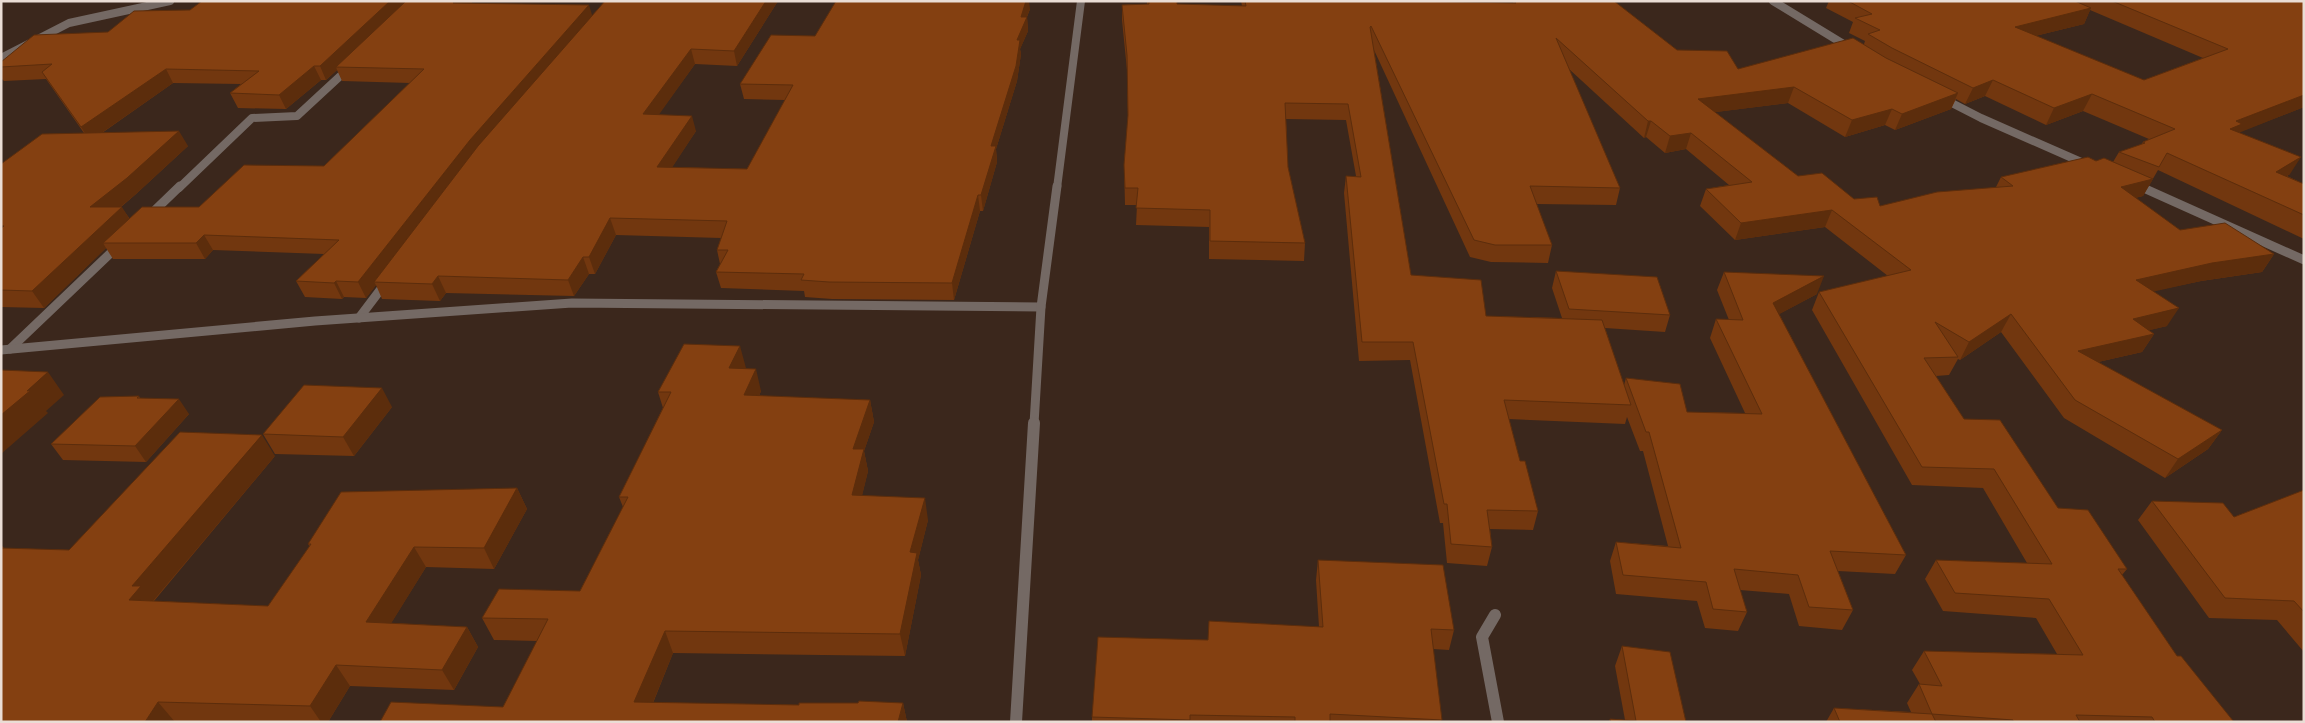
<svg xmlns="http://www.w3.org/2000/svg" width="2305" height="723" viewBox="0 0 2305 723" font-family="'Varela Round',sans-serif">
<rect width="100%" height="100%" fill="#3b271c"/>
<g fill="none" stroke-linecap="round" stroke-linejoin="round">
<g stroke="#746964" stroke-width="8">
<path d="M1773 1 1850 48"/>
<path d="M1 58 69 23 170 1"/>
<path d="M1942 98 1981 118 2088 165"/>
<path d="M2136 185 2142 188"/>
<path d="M179 188 252 118 297 116 350 67"/>
<path d="M1057 188 1081 1"/>
</g>
<g stroke="#746964" stroke-width="9">
<path d="M2139 186 2304 260"/>
<path d="M150 215 180 186"/>
<path d="M359 318 387 281"/>
<path d="M10 349 118 246"/>
<path d="M1 350 315 321 572 303 1041 307"/>
<path d="M1034 424 1041 307 1057 186"/>
</g>
<g stroke="#746964" stroke-width="12">
<path d="M1495 615 1482 637 1498 722"/>
<path d="M1016 722 1034 423"/>
</g>
</g>
<g fill="#72370f" fill-rule="evenodd">
<path d="M202 1H473L471 3 592 16 605 1H778L737 66 695 64 658 115 696 131 672 167 747 169 785 100 744 99 740 84 815 36 1030 9 1027 17 1028 31 1020 49 1021 54 1017 81 996 149 997 162 983 211H980L954 300 832 299 805 297 804 291 721 288 716 272 720 264 717 250 721 238 616 235 595 274H589L574 296 446 293 440 301 382 299 376 285 366 298 344 297 342 299 305 297 296 281 324 254 213 250 205 259H113L106 248 44 308 1 307V164L84 133 46 79 4 81 1 78V62L190 10ZM337 70 342 81 410 83 324 166 199 207 130 219 121 207 136 194 188 146 102 133 173 83 241 84 230 93 238 108 286 109 321 80H326Z"/>
<path d="M1147 1H1177V4L1242 6 1241 1H1408L1513 3V1H1614L1677 50 1738 69 1864 44 1865 41 1849 33 1853 22 1826 8 1829 1H2075L2079 3 2080 1H2304V107L2239 132 2290 174 2287 176 2304 184V239L2158 170 2143 196 2135 198 2180 230 2274 254 2262 272 2201 281 2153 291 2167 326 2149 330 2154 334 2142 352 2098 362 2222 430 2208 449 2165 478 2064 418 2001 332 1960 360 1958 359 1949 375 1936 376 1964 419 2058 508 2127 569 2122 575 2177 656 2234 722H1826L1834 708 1911 712 1907 703 1919 684H1920L1912 670 1924 651 2057 654 2036 618 1943 611 1925 579 1936 560 2027 563 1983 488 1912 485 1812 310 1819 292 1888 276 1825 227 1735 240 1700 206 1706 189 1729 185 1686 149 1665 153 1646 137 1644 138 1569 69 1620 188 1616 205 1536 204 1552 245 1548 263 1491 262 1470 257 1374 50 1411 275 1486 316 1562 318 1552 288 1556 271 1670 315 1665 332 1605 328 1624 385 1626 378 1687 412 1745 413 1710 338 1716 319 1729 320 1717 290 1724 272 1817 294 1779 314 1906 555 1895 574 1838 571 1853 610 1842 630 1799 626 1789 594 1740 590 1747 612 1738 631 1705 628 1697 601 1616 594 1610 561 1616 542 1668 546 1643 451H1640L1627 417 1625 424 1509 419 1520 461 1538 511 1533 530 1490 529 1492 547 1487 566 1447 563 1443 523H1440L1410 360 1359 361 1344 193 1346 176H1356L1346 120 1286 119 1288 167 1305 243 1304 261 1209 259V227L1136 225 1137 205H1125L1124 165 1128 117 1127 70 1122 20V5L1147 4ZM2090 10 2203 58 2144 80 2035 36 2084 24ZM1985 96 2046 125 2083 111 2149 139 2143 142 2141 145 2119 152 2113 162 2001 177 1996 187 1880 206 1854 199 1798 176 1715 112 1788 103 1845 137 1885 125 1895 130 1951 109 1956 99 1965 104Z"/>
<path d="M746 368 745 369 761 391 759 396 870 400 874 422 864 451 868 471 862 495 928 520 918 560 921 575 905 656 673 653 653 703 799 705 903 703 907 722H380L503 707 537 641 494 640 482 618 580 591 623 507 619 497 663 408 658 392Z"/>
<path d="M139 396 140 398 189 414 146 462 63 460 51 444Z"/>
<path d="M392 407 354 456 275 454 263 434Z"/>
<path d="M275 456 154 601 268 606 310 547 308 544 517 488 527 509 494 569 426 567 391 623 467 627 478 647 454 690 350 686 328 722H1V545L4 548 69 550Z"/>
<path d="M2304 490V652L2277 620 2209 618 2138 520 2152 501 2234 517Z"/>
<path d="M1318 560 1454 630 1449 650 1433 649 1441 722H1092V717L1319 627 1316 580Z"/>
<path d="M1622 646 1686 722H1609L1610 719 1625 720 1615 666Z"/>
</g>
<g fill="#5c2d0c">
<path d="M390 1H410L336 67 337 70 326 80 320 66Z"/>
<path d="M455 1H473L458 16 453 3Z"/>
<path d="M766 1H778L737 66 734 51Z"/>
<path d="M1026 1H1029L1030 9 1026 19 1027 17 1028 31 1020 49 1021 54 1017 81 996 149 997 162 983 211 981 195 991 146 1017 40 1021 17Z"/>
<path d="M589 5 593 18 374 282 376 285 366 298 358 282 470 140Z"/>
<path d="M2091 8 2084 24 2007 43 2015 27Z"/>
<path d="M691 49 695 64 648 130 643 114Z"/>
<path d="M314 66 321 80 286 109 279 95Z"/>
<path d="M166 69 173 83 90 141 81 127Z"/>
<path d="M1993 80 1985 96 1965 104 1973 88Z"/>
<path d="M1794 87 1788 103 1693 115 1698 99Z"/>
<path d="M1958 93 1951 109 1895 130 1902 114Z"/>
<path d="M2092 94 2083 111 2046 125 2054 108Z"/>
<path d="M2304 95V107L2236 134 2230 129 2236 121Z"/>
<path d="M1892 109 1885 125 1845 137 1852 120Z"/>
<path d="M692 116 696 131 662 183 657 167Z"/>
<path d="M1648 121H1651L1646 137 1644 138Z"/>
<path d="M179 131 188 146 136 194 101 223 90 207Z"/>
<path d="M1691 133 1686 149 1665 153 1670 136Z"/>
<path d="M2301 157 2290 174 2264 189 2276 172Z"/>
<path d="M2153 179 2143 196 2111 204 2121 187Z"/>
<path d="M978 195 980 211 954 300 952 283Z"/>
<path d="M122 207 132 223 103 243 106 248 44 308 32 291Z"/>
<path d="M1832 210 1825 227 1735 240 1741 223Z"/>
<path d="M610 218 616 235 595 274 589 257Z"/>
<path d="M204 235 213 250 205 259 196 243Z"/>
<path d="M2274 254 2262 272 2201 281 2125 298 2136 280 2212 263Z"/>
<path d="M583 257 589 274 574 296 568 280Z"/>
<path d="M438 276 446 293 440 301 432 284Z"/>
<path d="M1824 276 1817 294 1766 321 1773 303Z"/>
<path d="M336 281 344 297 342 299 334 283Z"/>
<path d="M2179 308 2167 326 2122 337 2133 319Z"/>
<path d="M2011 314 2001 332 1960 360 1969 342Z"/>
<path d="M2154 334 2142 352 2067 369 2078 351Z"/>
<path d="M740 346 746 368 735 390 729 368Z"/>
<path d="M756 369 761 391 750 417 744 395Z"/>
<path d="M48 372 64 395 46 411 48 413 1 454V415Z"/>
<path d="M382 388 392 407 354 456 343 437Z"/>
<path d="M179 399 189 414 146 462 135 446Z"/>
<path d="M870 400 874 422 864 451 868 471 857 517 852 495 853 449Z"/>
<path d="M2222 430 2208 449 2165 478 2178 459Z"/>
<path d="M262 435 275 456 153 601 129 600 132 586Z"/>
<path d="M517 488 527 509 494 569 484 548Z"/>
<path d="M925 498 928 520 918 560 921 575 905 656 900 634 910 552Z"/>
<path d="M414 547 426 567 379 643 366 622Z"/>
<path d="M467 627 478 647 454 690 442 670Z"/>
<path d="M665 631 673 653 645 722 634 702Z"/>
<path d="M336 665 350 686 328 722H321L310 706Z"/>
<path d="M158 702 175 722H145Z"/>
<path d="M903 703 907 722H898Z"/>
</g>
<g fill="#844011" stroke="#5c2d0c">
<path d="M202 1H390L320 66H314L279 95 230 93 259 71 166 69 81 127 42 72 52 64 1 67V62L34 35 108 32 134 11 190 10Z"/>
<path d="M406 1H455L453 3 589 5 470 140 358 282 336 281 334 283 296 281 339 240 204 235 196 243H103L142 207H199L244 165 324 166 424 69 336 67Z"/>
<path d="M605 1H766L734 51 691 49 643 114 692 116 657 167 747 169 793 85 740 84 771 35 815 36 836 1H1026L1021 17H1027L1017 40H1020L1016 66 991 146H996L981 195H978L952 283 829 282 801 280 804 274 716 272 728 250H717L727 221 610 218 589 257H583L568 280 438 276 432 284 374 282 478 146Z"/>
<path d="M1149 1H1177V4L1246 6 1245 1H1409L1516 3 1514 1H1614L1677 50 1727 51 1738 69 1853 38 1886 58 1958 93 1902 114 1892 109 1852 120 1794 87 1698 99 1798 176 1822 173 1854 199 1877 197 1880 206 1937 192 2013 186 2001 177 2088 157 2096 161 2104 158 2153 179 2121 187 2180 230 2225 223 2274 254 2212 263 2136 280 2179 308 2133 319 2154 334 2078 351 2222 430 2178 459 2075 400 2011 314 1969 342 1935 322 1958 357 1924 358 1964 419 2000 420 2058 508 2088 510 2127 569H2118L2177 656H2181L2234 722H2155L2152 717 2076 715 2080 722H2013V720L1932 714 1919 684 1942 686 1924 651 2083 655 2049 599 1955 593 1936 560 2052 564 1994 469 1922 467 1819 292 1911 270 1832 210 1741 223 1706 189 1752 182 1691 133 1670 136 1651 121H1648L1556 38 1620 188 1530 186 1552 245H1495L1474 240 1371 26 1370 27 1411 275 1481 280 1486 316 1602 320 1631 405 1504 400 1520 461H1525L1538 511 1487 510 1492 547 1451 544 1447 504H1444L1413 342H1362L1346 176 1361 177 1348 104 1285 103 1288 167 1305 243 1210 241V210L1136 208 1138 188H1125L1124 165 1128 115 1127 55 1122 5 1149 4Z"/>
<path d="M1848 1H2075L2091 8 2015 27 2144 80 2228 49 2112 1H2304V95L2236 121 2242 124 2230 129 2301 157 2276 172 2304 184V215L2167 153 2159 167 2119 152 2145 143 2143 142 2175 129 2092 94 2054 108 1993 80 1973 88 1892 48 1868 34 1880 30 1855 18 1872 14Z"/>
<path d="M179 131 127 178 90 207H122L32 291 1 290V228L4 226H1V164L42 134Z"/>
<path d="M1556 271 1657 277 1670 315 1569 309Z"/>
<path d="M1724 272 1824 276 1773 303 1906 555 1830 551 1853 610 1809 607 1798 575 1734 569 1747 612 1713 609 1706 582 1623 575 1616 542 1681 548 1649 432H1646L1626 378 1680 384 1687 412 1762 414 1716 319 1743 320Z"/>
<path d="M684 344 740 346 729 368 756 369 744 395 870 400 853 449H864L852 495 925 498 910 552 917 553 900 634 665 631 634 702 799 705V703H858L859 701 903 703 898 722H380L391 702 503 707 548 619 482 618 499 589 580 591 628 497H619L671 392H658Z"/>
<path d="M1 370 48 372 27 391 31 390 1 415Z"/>
<path d="M304 385 382 388 343 437 263 434Z"/>
<path d="M139 396 137 398 179 399 135 446 51 444 100 397Z"/>
<path d="M180 432 262 435 132 586H141L129 600 268 606 311 544H308L341 492 517 488 484 548 414 547 366 622 467 627 442 670 336 665 310 706 158 702 145 722H1V548L69 550Z"/>
<path d="M2304 490V612L2294 601 2225 598 2152 501 2223 503 2234 517Z"/>
<path d="M1318 560 1443 565 1454 630 1431 629 1442 720 1330 714V722H1295V717L1190 715V720L1092 717 1098 637 1208 640 1209 621 1323 627Z"/>
<path d="M1622 646 1670 652 1686 722H1611L1610 719 1636 721Z"/>
<path d="M1834 708 1932 714 1936 722H1840Z"/>
</g>
<rect width="2305" height="723" fill="none" stroke="#eaddd5" stroke-width="5"/>
</svg>
